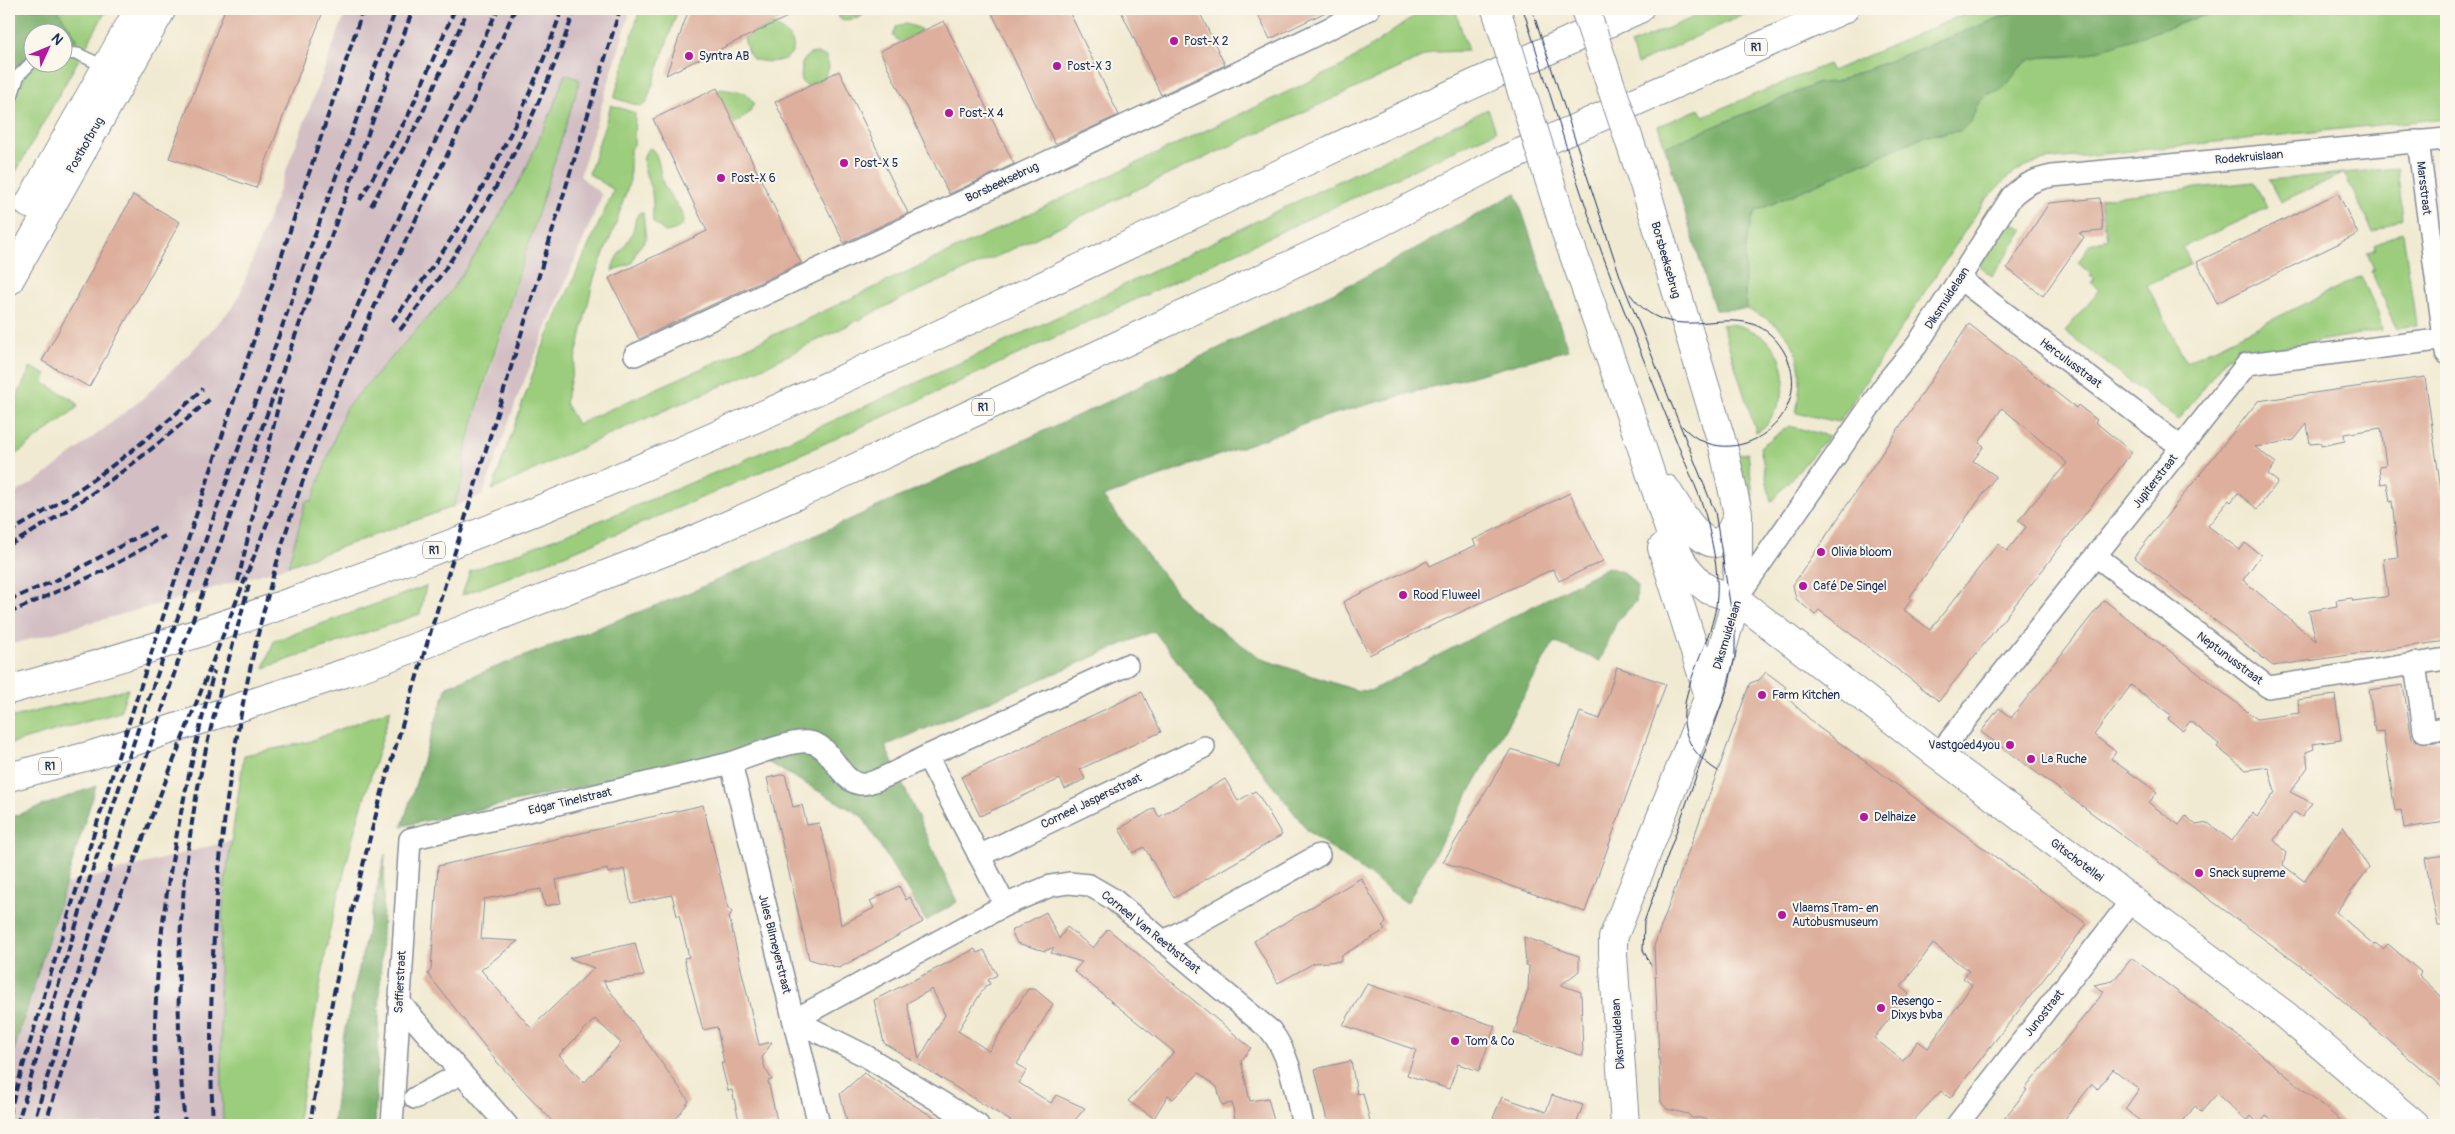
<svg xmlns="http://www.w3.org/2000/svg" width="2455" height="1134" viewBox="0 0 2455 1134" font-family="Pangolin,sans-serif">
<rect width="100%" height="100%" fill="#fbf7ec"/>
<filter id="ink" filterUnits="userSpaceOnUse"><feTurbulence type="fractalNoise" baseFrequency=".02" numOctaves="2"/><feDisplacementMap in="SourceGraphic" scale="10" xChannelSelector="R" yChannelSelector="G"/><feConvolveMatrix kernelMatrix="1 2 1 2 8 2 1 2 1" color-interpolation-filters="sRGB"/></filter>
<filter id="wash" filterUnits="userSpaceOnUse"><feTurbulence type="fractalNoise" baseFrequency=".0096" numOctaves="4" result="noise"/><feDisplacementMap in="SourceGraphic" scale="20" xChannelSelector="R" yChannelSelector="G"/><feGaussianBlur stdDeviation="1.12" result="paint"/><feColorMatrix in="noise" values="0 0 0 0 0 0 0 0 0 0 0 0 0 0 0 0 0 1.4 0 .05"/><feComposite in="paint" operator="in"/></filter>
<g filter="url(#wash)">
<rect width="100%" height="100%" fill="#f1ead2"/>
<g fill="#d2bec3">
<path d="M347 9H631L580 176 602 195 518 396 483 495 453 507 464 477 465 452 580 80 565 74 554 105 524 173 488 236 448 295 345 409 311 502 306 501 288 566 156 605 9 645V497L42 477 142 399 186 357 234 306 240 293Z"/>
<path d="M230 841 219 960 223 1125H9V1066L64 885Z"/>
</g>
<g fill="#9bcd7c" stroke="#5b7e6d" fill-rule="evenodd">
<path d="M9 9H107L9 184ZM32 32H62V62H32Z"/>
<path d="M640 9H678L646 104 640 106 614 98Z"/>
<path d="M837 9H870L859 18 844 20 839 18Z"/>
<path d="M1425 9H1455L1468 51 1434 52 1178 170 1002 254 911 294 758 370 610 434 492 490 540 353 614 190 589 174 611 105 635 113 634 145 630 149V180L615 226 594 278 565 403 577 424 727 357 1344 65Z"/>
<path d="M1713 9H1756L1637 64 1631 44Z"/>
<path d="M1976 9H2022L1835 82 1819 83 1665 147 1658 126 1699 109 1703 116 1828 64 1832 71Z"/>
<path d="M2224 9H2446V118L2045 160C2015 167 2004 180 1984 202L1839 422 1796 413C1806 361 1799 329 1746 309 1744 281 1742 236 1756 211L1926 135 1945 134 1976 112 1977 105 1987 94C2012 92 2010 70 2030 60 2043 54 2058 59 2071 56 2123 42 2173 26 2224 9Z"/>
<path d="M772 24C814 46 787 70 753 59L748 52 744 38Z"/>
<path d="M906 24 919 28 922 31 900 42 893 36 896 27Z"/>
<path d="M817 53 827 57 829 68 824 78 807 86 801 81 802 63 809 54Z"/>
<path d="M565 74 580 80 482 392 465 452 464 477 453 507 288 566 306 501H312L345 409 448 295 488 236 524 173 554 105Z"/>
<path d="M721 89 745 93 754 103 749 113 734 124 718 91Z"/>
<path d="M1488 109 1496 131C1346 201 1197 271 1047 341 854 431 661 520 462 595L470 571C819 441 1152 270 1488 109Z"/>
<path d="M650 148C660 153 659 173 663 183 668 199 705 226 665 232L653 222C652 213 654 203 652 194 650 180 635 158 650 148Z"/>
<path d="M2397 168 2403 218 2373 232 2344 173 2280 202 2269 180Z"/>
<path d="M2254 182 2267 208 2183 247 2191 264 2147 285 2186 362 2361 276 2378 313 2382 330 2227 357 2179 420 2065 331 2099 290 2091 283 2094 279 2090 275 2091 274 2078 263 2090 244 2107 239 2100 198Z"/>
<path d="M641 212 643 213 646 239 637 250 632 263 612 271C613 257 627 246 632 233 636 225 633 217 641 212Z"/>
<path d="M2009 221 2024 230 1992 276 1979 266Z"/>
<path d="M2403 232 2416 325 2397 328 2371 271 2374 269 2367 253 2376 249 2375 245Z"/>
<path d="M1729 324C1773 330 1798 367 1776 409 1771 418 1766 428 1756 432L1722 325Z"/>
<path d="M31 367 46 375 44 383 75 401 78 407 9 460V413Z"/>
<path d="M1789 426 1829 436 1771 502 1760 447Z"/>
<path d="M1748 453 1754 504 1750 509 1737 455Z"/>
<path d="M426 586 420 614 264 668 274 641Z"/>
<path d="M128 689 120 712 9 744V718Z"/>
<path d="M391 709 355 829 329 933 297 1125H223L219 960 225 883 244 755 308 742Z"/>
</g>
<g fill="#7cb06c" stroke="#4c7065">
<path d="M9 9H57L78 40 63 42 62 32H32V53L13 70 9 77Z"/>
<path d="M2022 9H2224L2085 55C2071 57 2038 55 2028 61 2010 73 2011 91 1987 94L1977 105 1971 122 1960 131 1926 135 1756 211C1742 236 1744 281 1746 309L1715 310 1665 147 1819 83 1835 82Z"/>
<path d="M1516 193 1568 350 1330 415 1103 497 1188 607 1262 659 1355 690 1370 691 1608 567 1625 573 1637 586 1636 602 1617 621 1600 661 1554 642 1407 903 1308 831 1154 631 885 746 957 902 926 921 862 816 748 751 402 826 447 686 693 591 1103 404 1355 282Z"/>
<path d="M96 786 9 1066V818Z"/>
<path d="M385 854 375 1125H333L343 1038Z"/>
</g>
<g id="blocks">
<g fill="#ddaf9c" fill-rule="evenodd">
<path d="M225 9H324L256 188 169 158Z"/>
<path d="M689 9H804L666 75Z"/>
<path d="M990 9H1068L1119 115 1055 144Z"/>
<path d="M1120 9H1198L1225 65 1161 95Z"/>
<path d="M1255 9H1332L1270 39Z"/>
<path d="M944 21 1014 164 949 194 880 51Z"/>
<path d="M839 71 908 213 844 243 775 102Z"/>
<path d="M717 88 801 263 639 339 609 278 707 231 653 119Z"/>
<path d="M2338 193 2358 234 2217 303 2197 262Z"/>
<path d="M133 195 180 222 89 387 42 361Z"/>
<path d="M2100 198 2103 231 2079 233 2084 237 2043 296 2007 268 2049 203Z"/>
<path d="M1969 324 2076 408 2078 405 2097 420 2095 422 2132 452 2044 568 1939 701 1819 610 1815 615 1796 599 1793 585ZM2002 408 2067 463 2018 521 2026 527 2007 551 1998 544 1930 630 1904 610 1911 600 1909 598 1996 476 1973 461 1984 446 1979 443Z"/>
<path d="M2425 377 2446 527V641L2273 666 2134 557 2258 401ZM2307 424 2310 444 2321 443V446L2345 441 2344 434 2381 428 2386 465 2379 466 2381 484 2387 483 2390 502 2392 501 2398 557 2383 559 2388 595 2385 597 2353 601 2352 598 2336 600 2337 606 2309 611 2316 641 2243 580 2261 555 2245 543 2240 550 2208 526 2229 500 2231 502 2238 493 2257 509 2278 482 2268 474 2276 463 2255 447 2294 440Z"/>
<path d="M1570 493 1603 561 1559 581 1553 569 1369 655 1343 602 1427 561 1430 566 1476 545 1473 540Z"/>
<path d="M2104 600 2257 719 2299 713 2298 700 2335 695 2341 740 2313 744 2314 749 2306 752 2308 767 2290 792 2312 803 2302 817 2294 812 2274 840 2286 853 2283 865 2304 881 2343 826 2369 868 2336 912 2374 945 2375 943 2383 949 2388 944 2421 972 2419 975 2441 996 2446 1005V1090L2313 975 1981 732 1999 708 2011 718ZM2131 685 2171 715 2168 719 2183 731 2190 721 2219 744 2217 747 2246 770 2268 767 2275 792 2257 817 2252 813 2232 841 2208 823 2196 825 2186 816 2179 825 2149 803 2157 792 2111 759 2116 752 2094 735Z"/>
<path d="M1617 667 1666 684 1585 912 1443 862 1511 749 1560 765 1580 712 1600 719Z"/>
<path d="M1766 672 1786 687 1782 693 1818 727 2087 924 1950 1098 1941 1091 1909 1125H1731L1723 1123 1722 1124 1700 1118H1692L1688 1114 1667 1109 1661 1102 1654 946 1750 683 1759 680ZM1933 944 1969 971 1963 978 1972 985 1928 1048 1918 1041 1903 1061 1874 1038 1909 994 1901 987Z"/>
<path d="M2403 685 2412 739 2425 743 2446 741V822L2404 828 2401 810 2395 811 2383 731 2375 732 2369 690Z"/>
<path d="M1142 692 1161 732 1080 769 1085 779 1065 789 1060 779 980 816 961 777Z"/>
<path d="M785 774 793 807 802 805 807 825 819 823 831 866 841 925 874 908 870 901 899 886 906 900 910 897 923 922 839 968 809 959 767 778Z"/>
<path d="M1225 779 1238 801 1255 791 1258 794 1282 835 1174 898 1144 847 1133 853 1119 829 1154 808 1159 817Z"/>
<path d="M703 805 728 908 732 912 729 917 759 1045 772 1042 762 1058 765 1068 772 1080 768 1081 778 1125H740L732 1090 728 1091 721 1063H724L717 1027 703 1030 684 958 689 957 679 915 677 916 672 895 631 903 624 869 608 873 607 869 556 880 561 903 545 906 541 889 484 899 481 939 518 941 481 970 531 1028 594 968 569 958 635 943 644 976 603 981 689 1101 671 1125H556L497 1062 428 974 431 970 438 866ZM595 1019 621 1043 584 1083 559 1055Z"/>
<path d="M2446 855V926H2438L2425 858Z"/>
<path d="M1361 878 1385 920 1386 923 1382 926 1385 930 1341 956V961L1314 963 1278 983 1254 941Z"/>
<path d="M1046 912 1059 939 1067 927 1093 948 1108 929 1251 1048 1241 1061 1250 1101 1268 1098 1275 1125H1236L1232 1103 1222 1105 1217 1087 1199 1073 1173 1099 1168 1095 1154 1118 1128 1101 1174 1052 1074 971 1082 962 1051 953 1054 947 1045 951 1017 943 1011 931Z"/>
<path d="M1524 937 1579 956V971L1561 985 1581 992 1583 1056 1514 1033 1528 990 1529 966 1526 965Z"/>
<path d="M975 949 977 953 984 950 997 975 988 980 990 984 985 986 958 1031 989 1051 1028 989H1035L1053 1004 1017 1064 1027 1070 1019 1083 1051 1103 1056 1095 1085 1108 1071 1125H1017L884 1043 874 1000ZM932 989 945 1015 919 1059 907 1003Z"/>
<path d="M2132 958 2246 1042 2346 1125H2278L2266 1116 2259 1124 2251 1116 2247 1121 2217 1094 2201 1112 2195 1106 2180 1125H2145L2125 1109 2139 1089 2113 1069 2098 1089 2092 1084 2063 1121 2059 1118 2053 1125H1999L2027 1090 2025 1089 2033 1079 2104 992 2094 985 2113 981Z"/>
<path d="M1367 984 1495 1026 1479 1071 1458 1064 1449 1089 1407 1075 1416 1050 1343 1025Z"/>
<path d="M1351 1061 1357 1094 1363 1093 1371 1125H1328L1315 1069Z"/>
<path d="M864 1073 912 1104 947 1125H848L840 1094Z"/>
<path d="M1552 1095 1583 1105 1576 1125H1520L1493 1118 1502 1097 1546 1112Z"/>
</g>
</g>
</g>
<g filter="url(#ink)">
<use href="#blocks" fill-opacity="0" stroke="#868c98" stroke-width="1"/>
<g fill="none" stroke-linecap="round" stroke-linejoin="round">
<defs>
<g id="lane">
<path d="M62 53 78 54 106 67"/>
<path d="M9 105 19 75 32 62"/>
</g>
<g id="street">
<path d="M2418 141 2446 353"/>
<path d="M1960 279 2181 447"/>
<path d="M635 355 1233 75 1369 9"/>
<path d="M2096 556 2268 687 2446 659"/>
<path d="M1736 599 1889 379 1917 345 2012 196C2025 184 2036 179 2052 176L2446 139"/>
<path d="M2415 663 2424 731 2446 728"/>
<path d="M1938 755 2247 364 2446 339"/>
<path d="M927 756 1127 665"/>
<path d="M731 763 819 1125"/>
<path d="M979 856 1204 747"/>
<path d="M1163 942 1319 855"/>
<path d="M399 1002 507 1125"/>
<path d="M794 1020 1005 905 1050 886 1069 883 1089 885 1113 899 1271 1031C1292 1058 1295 1093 1303 1125"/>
<path d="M794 1020 866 1056 978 1125"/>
<path d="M415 1098 460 1074"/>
<path d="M392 1125 410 839 731 763C749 757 790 740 808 742 833 744 837 780 860 784 872 786 914 762 927 756L1005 905"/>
<path d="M1957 1125 2131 901"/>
</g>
<g id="secondary">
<path d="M29 204 139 9"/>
<path d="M1565 230 1640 442 1675 547 1684 565 1700 583 1709 590 1736 599 1938 755 2285 1015 2415 1125"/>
<path d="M9 281 162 9"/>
<path d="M1666 489C1684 517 1716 579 1738 514"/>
<path d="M1662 548 1709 696"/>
<path d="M1625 1125 1613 955V938L1709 696 1736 599 1738 552V514L1723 446 1647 193"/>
</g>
<g id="highway">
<path d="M9 690C186 641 359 581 531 513 801 406 1061 275 1324 153 1428 104 1534 57 1639 9"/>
<path d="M9 777 92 755 348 672 460 631 682 545 797 495 1376 225 1497 163 1844 9"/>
</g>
</defs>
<use href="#lane" stroke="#868c98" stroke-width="14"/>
<use href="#street" stroke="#868c98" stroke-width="24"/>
<use href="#secondary" stroke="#868c98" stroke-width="30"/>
<use href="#highway" stroke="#868c98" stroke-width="30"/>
<use href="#lane" stroke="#fff" stroke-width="11"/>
<use href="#street" stroke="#fff" stroke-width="21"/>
<use href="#secondary" stroke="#fff" stroke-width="28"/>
<use href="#highway" stroke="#fff" stroke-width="28"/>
<g stroke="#1b2f5e" stroke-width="1">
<path d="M1523 9C1553 101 1579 195 1614 285 1635 338 1656 391 1678 445 1688 471 1702 497 1708 525 1714 551 1720 579 1716 606 1707 664 1647 727 1718 771"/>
<path d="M1532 9 1621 279 1715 512 1735 633V657L1728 687 1644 922 1643 950 1651 965"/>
<path d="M1630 294C1677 359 1743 285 1783 350 1822 414 1732 481 1682 426"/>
</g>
<g stroke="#1b2f5e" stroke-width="4" stroke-dasharray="8 4" stroke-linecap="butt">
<path d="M360 200 408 116 455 9"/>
<path d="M371 206 419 121 468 9"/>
<path d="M392 321C467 227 523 123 562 9"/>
<path d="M400 330C478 231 534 128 575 9"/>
<path d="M9 532C79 494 145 444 203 389"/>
<path d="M9 545C82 505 149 454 211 398"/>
<path d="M238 581 282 389"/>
<path d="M9 600 61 578 158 526"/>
<path d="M9 613 103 571 165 536"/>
<path d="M9 1114C117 743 243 376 363 9"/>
<path d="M17 1125 90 878 141 720 396 9"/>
<path d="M33 1125 108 874 183 647 413 9"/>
<path d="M45 1125 107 930 290 465 331 364 366 287 498 9"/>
<path d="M158 1125C144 970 176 820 214 671"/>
<path d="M185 1125C174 1016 177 906 196 798 209 725 231 653 250 581"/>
<path d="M213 1125C202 886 237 644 325 421 381 280 455 147 515 9"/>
<path d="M310 1125C328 1010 353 898 384 785L620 9"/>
</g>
<defs>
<g id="secondary-bridge">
<path d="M1496 9 1565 230"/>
<path d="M1585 9 1647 193"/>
</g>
</defs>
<use href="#secondary-bridge" stroke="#868c98" stroke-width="30" stroke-linecap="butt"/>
<use href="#secondary-bridge" stroke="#fff" stroke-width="28"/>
</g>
</g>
<g fill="#b5179e" stroke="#fbf7ec" stroke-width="2">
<circle cx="1174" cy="41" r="5"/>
<circle cx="689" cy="56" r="5"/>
<circle cx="1057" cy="66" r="5"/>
<circle cx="949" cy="113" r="5"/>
<circle cx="844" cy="163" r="5"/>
<circle cx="721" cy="178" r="5"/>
<circle cx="1821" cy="552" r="5"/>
<circle cx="1803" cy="586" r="5"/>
<circle cx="1403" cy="595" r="5"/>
<circle cx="1762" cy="695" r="5"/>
<circle cx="2010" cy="745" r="5"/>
<circle cx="2031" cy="759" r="5"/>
<circle cx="1864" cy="817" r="5"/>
<circle cx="2199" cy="873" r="5"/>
<circle cx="1782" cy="915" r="5"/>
<circle cx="1881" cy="1008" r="5"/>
<circle cx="1455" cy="1041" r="5"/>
</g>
<g text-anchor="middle" stroke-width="4" stroke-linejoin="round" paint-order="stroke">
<g fill="#fbf7ec" stroke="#5e6b89" stroke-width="1">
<rect x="1745" y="38.5" width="22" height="17" rx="4"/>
<rect x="972" y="398.5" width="22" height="17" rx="4"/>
<rect x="423" y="541.5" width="22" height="17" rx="4"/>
<rect x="39" y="757.5" width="22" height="17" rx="4"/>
</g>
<g font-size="11" font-weight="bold" fill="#1b2f5e">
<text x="1756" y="51">R1</text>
<text x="983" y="411">R1</text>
<text x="434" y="554">R1</text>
<text x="50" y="770">R1</text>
</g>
<g font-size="12" fill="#1b2f5e" stroke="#fbf7ec" text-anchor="start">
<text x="1184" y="45">Post-X 2</text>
<text x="699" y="60">Syntra AB</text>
<text x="1067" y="70">Post-X 3</text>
<text x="959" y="117">Post-X 4</text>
<text x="854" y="167">Post-X 5</text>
<text x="731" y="182">Post-X 6</text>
<text x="1831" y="556">Olivia bloom</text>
<text x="1813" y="590">Café De Singel</text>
<text x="1413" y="599">Rood Fluweel</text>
<text x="1772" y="699">Farm Kitchen</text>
<text x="2000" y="749" text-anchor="end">Vastgoed4you</text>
<text x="2041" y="763">La Ruche</text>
<text x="1874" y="821">Delhaize</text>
<text x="2209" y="877">Snack supreme</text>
<text x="1792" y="912">Vlaams Tram- en<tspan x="1792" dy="14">Autobusmuseum</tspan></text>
<text x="1891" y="1005">Resengo -<tspan x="1891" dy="14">Dixys bvba</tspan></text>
<text x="1465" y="1045">Tom &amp; Co</text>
</g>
<g font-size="12" fill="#1b2f5e" stroke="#fbf7ec">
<text transform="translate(85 145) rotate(-60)" y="4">Posthofbrug</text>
<text transform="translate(2249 157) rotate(-5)" y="4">Rodekruislaan</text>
<text transform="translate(1002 182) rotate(-25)" y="4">Borsbeeksebrug</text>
<text transform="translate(2424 188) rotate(83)" y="4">Marsstraat</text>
<text transform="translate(1666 260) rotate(74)" y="4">Borsbeeksebrug</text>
<text transform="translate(1947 298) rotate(-57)" y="4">Diksmuidelaan</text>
<text transform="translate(2071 363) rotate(37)" y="4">Herculusstraat</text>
<text transform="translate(2155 481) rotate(-52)" y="4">Jupiterstraat</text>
<text transform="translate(1727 635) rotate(-73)" y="4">Diksmuidelaan</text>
<text transform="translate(2230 658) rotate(37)" y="4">Neptunusstraat</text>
<text transform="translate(570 801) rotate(-13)" y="4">Edgar Tinelstraat</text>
<text transform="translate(1091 801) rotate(-26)" y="4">Corneel Jaspersstraat</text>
<text transform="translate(2077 860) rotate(37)" y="4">Gitschotellei</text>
<text transform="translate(1151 932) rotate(39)" y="4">Corneel Van Reethstraat</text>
<text transform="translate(775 944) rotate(76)" y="4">Jules Bilmeyerstraat</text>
<text transform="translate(400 982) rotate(-87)" y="4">Saffierstraat</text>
<text transform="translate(2044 1013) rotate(-52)" y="4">Junostraat</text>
<text transform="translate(1618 1034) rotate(-94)" y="4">Diksmuidelaan</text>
</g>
</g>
<rect width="2455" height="1134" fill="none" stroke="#fbf7ec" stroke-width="30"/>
<g transform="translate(48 48) rotate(46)"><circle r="24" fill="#fbf7ec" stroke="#a1a7b3"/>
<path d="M0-4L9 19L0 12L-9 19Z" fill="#b5179e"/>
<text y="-8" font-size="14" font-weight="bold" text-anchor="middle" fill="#1b2f5e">N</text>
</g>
</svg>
